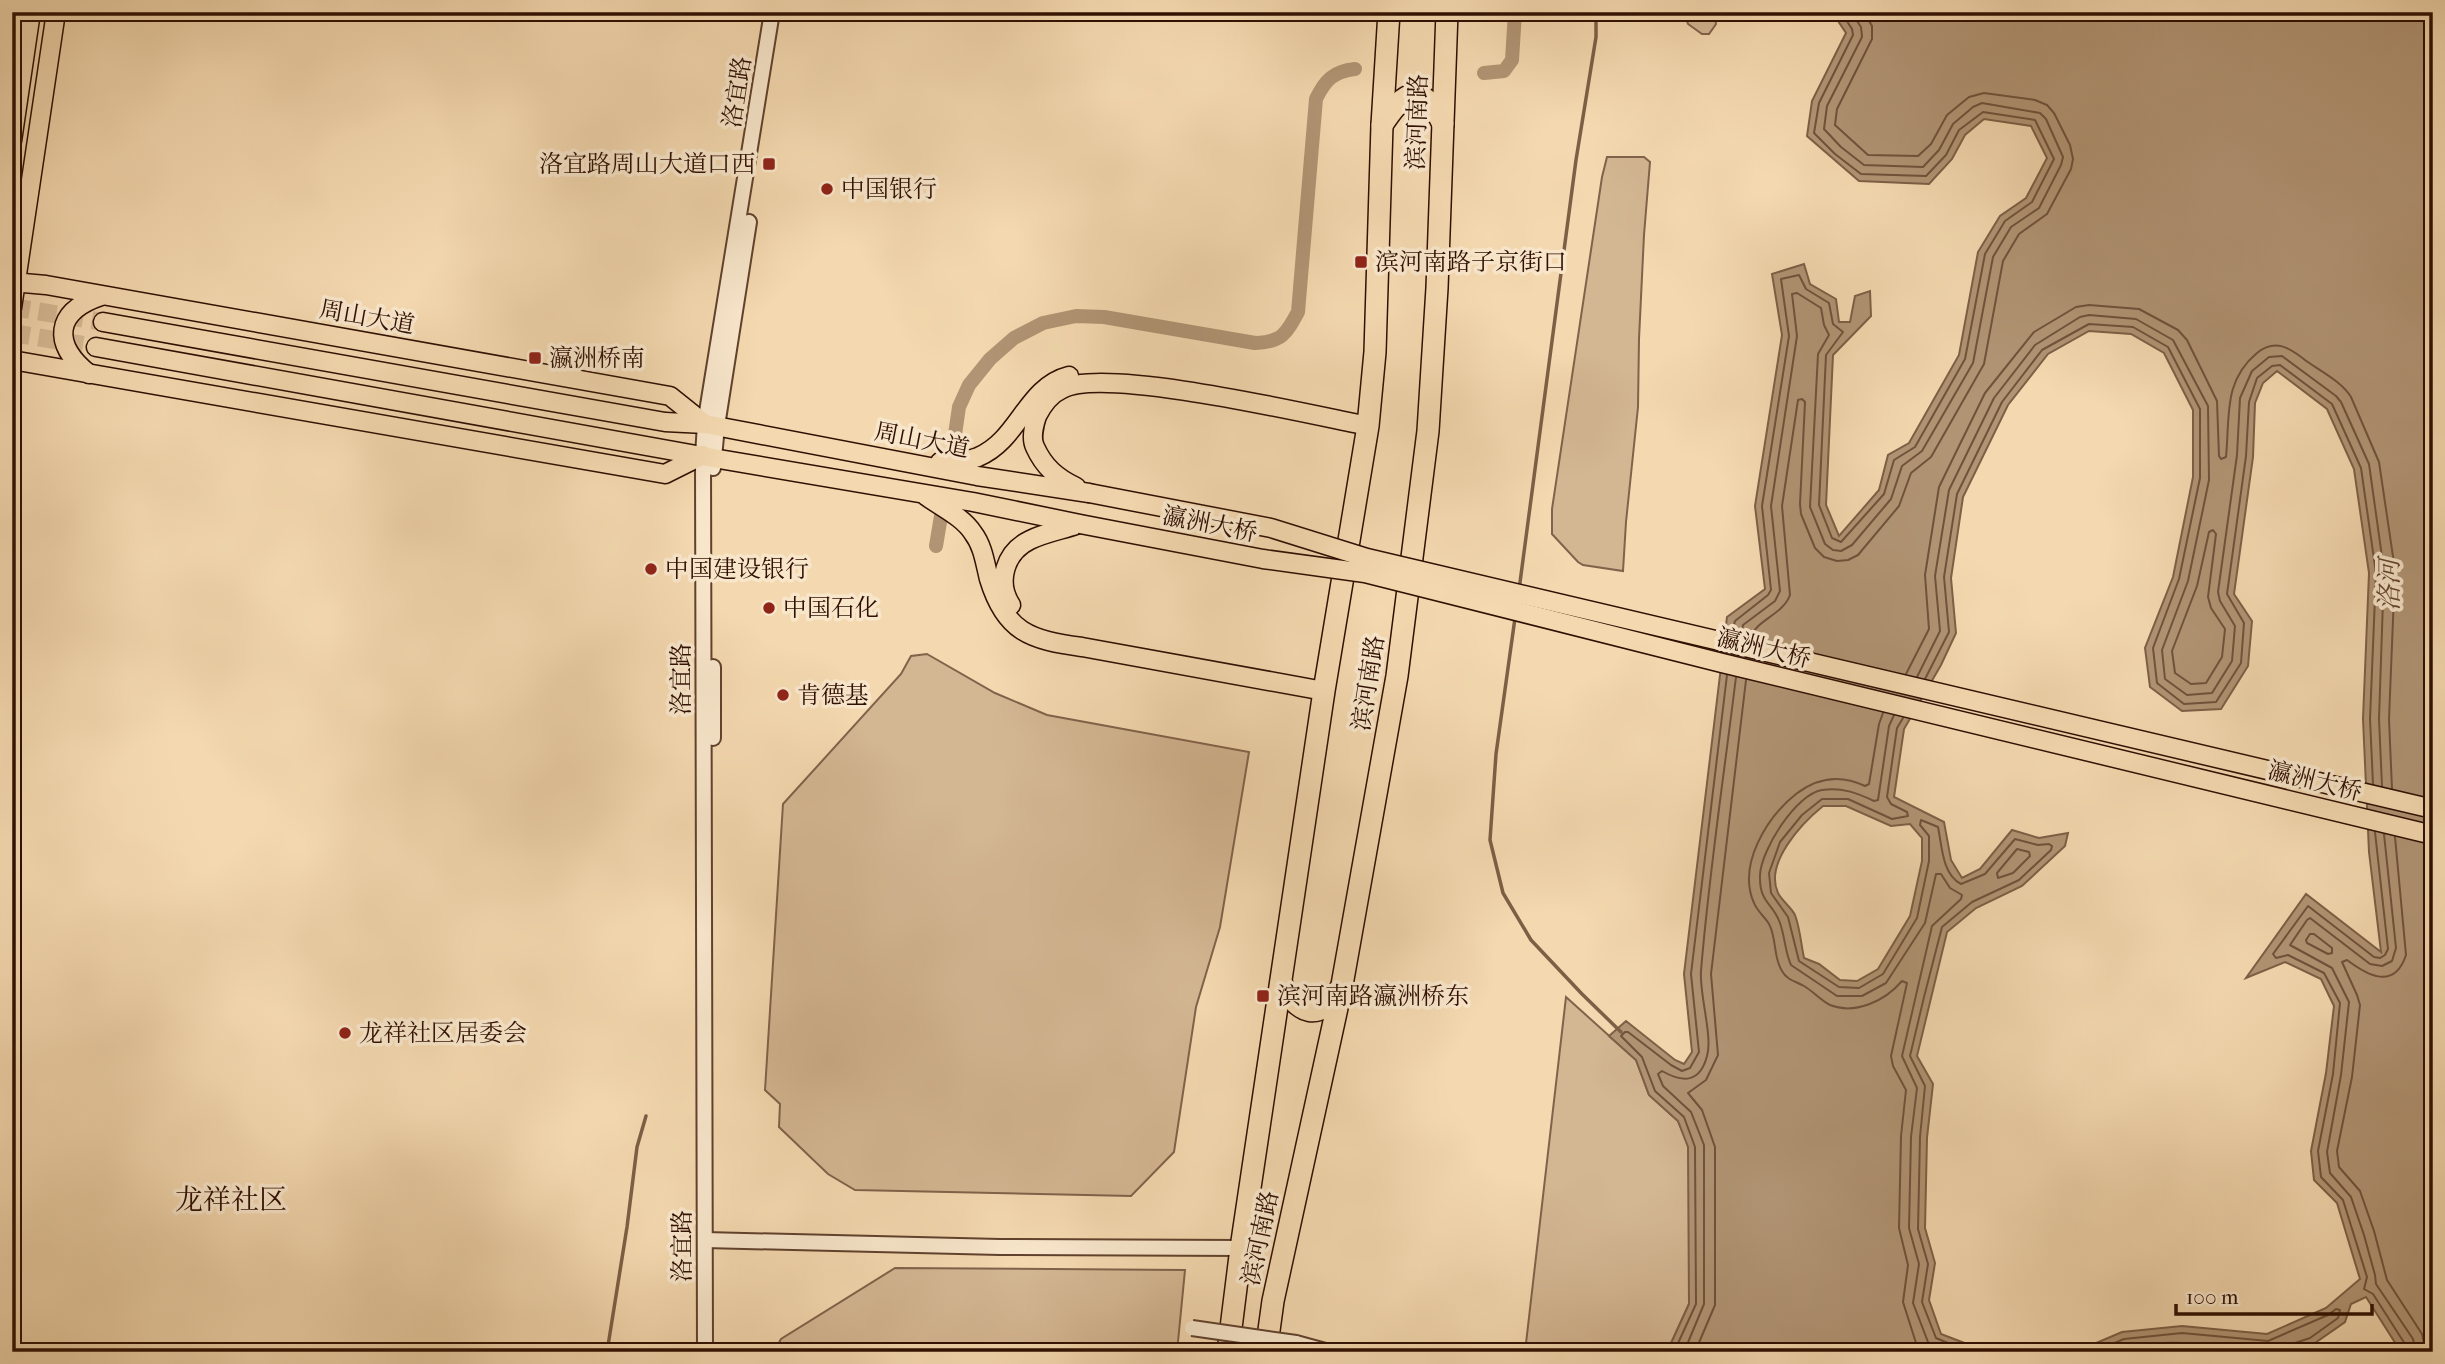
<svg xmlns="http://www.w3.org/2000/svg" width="2445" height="1364" viewBox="0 0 2445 1364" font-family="'IM FELL French Canon','Noto Serif SC',serif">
<rect width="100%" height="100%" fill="#f4d8af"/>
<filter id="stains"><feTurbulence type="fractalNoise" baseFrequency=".00286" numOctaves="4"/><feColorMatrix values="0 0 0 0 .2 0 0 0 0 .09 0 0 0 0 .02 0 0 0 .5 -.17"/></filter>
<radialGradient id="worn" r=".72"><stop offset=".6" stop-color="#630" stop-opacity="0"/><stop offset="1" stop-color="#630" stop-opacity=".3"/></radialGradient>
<g fill="#d3b692" stroke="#81624a" stroke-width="2">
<path d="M1695 12H1714L1716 24 1709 34H1702L1688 24 1687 21Z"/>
<path d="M1607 157H1644L1650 162 1644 235 1639 339 1638 407 1626 522 1623 571 1583 565 1578 562 1552 534V509L1602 177Z"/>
<path d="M927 654 995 693 1047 715 1249 752 1220 927 1196 1007 1174 1152 1131 1196 855 1190 828 1174 779 1127 780 1104 765 1090 783 804 901 674 911 656Z"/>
<path d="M1566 997 1636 1060 1649 1095 1678 1121 1689 1147V1304L1667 1352H1525Z"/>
<path d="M895 1268 1185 1270 1177 1352H774L781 1339Z"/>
</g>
<path fill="#b19474" stroke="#7d5f46" stroke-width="2" fill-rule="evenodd" d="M1832 12H2433V1352H2401L2366 1297 2351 1304 2345 1322 2312 1345 2288 1352H2075L2122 1332 2182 1326 2267 1334 2326 1308 2360 1279 2337 1203 2314 1180 2311 1151 2326 1073 2334 1006 2321 979 2285 962 2246 978 2306 894 2381 952 2369 852 2363 719 2369 573 2354 469 2327 409 2277 371 2263 383 2255 403 2253 457 2234 594 2252 621 2248 666 2221 709 2182 711 2150 687 2145 648 2173 577 2193 477V410L2164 353 2131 334 2089 331 2048 354 2008 405 1963 497 1951 578 1956 633 1941 665 1904 729 1894 797 1944 822 1951 860 1962 878 1980 869 2012 830 2039 838 2068 833 2065 846 2022 886 1976 908 1947 932 1917 1056 1933 1084 1927 1138 1925 1228 1935 1263 1929 1300 1941 1334 1988 1352H1667L1689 1304 1688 1147 1678 1121 1649 1095 1636 1060 1609 1036 1626 1021 1675 1060 1684 1064 1692 1052 1684 974 1727 617 1765 589 1755 506 1782 335 1772 274 1804 264 1810 284 1836 299 1839 322H1850L1855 296 1870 291 1871 316 1833 355 1826 505 1839 536 1879 490 1888 455 1909 443 1959 355 1978 252 2000 216 2026 198 2047 158 2031 126 1984 119 1965 135 1952 159 1929 184 1859 181 1807 136 1812 101 1846 33ZM1823 806H1846L1891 826 1910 824 1922 838V861L1910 916 1878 969 1857 981 1840 980 1819 964 1804 958C1801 944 1800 928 1795 915 1791 907 1782 901 1778 893 1764 863 1802 823 1823 806Z"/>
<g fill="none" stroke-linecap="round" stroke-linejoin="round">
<g stroke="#70523b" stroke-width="2">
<path d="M2213 530 2216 534 2208 597 2211 608 2225 629 2222 657 2206 683 2191 684 2175 673 2172 651 2197 586 2209 532Z"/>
<path d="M1732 633 1735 621 1768 595 1771 590 1762 506 1789 336 1781 279 1799 275 1806 289 1829 303 1833 324 1843 332 1826 355 1819 505 1832 538 1841 542 1884 494 1894 460 1915 447 1965 359 1985 254 2005 221 2032 202 2054 159 2035 120 1983 112 1959 130 1946 155 1926 176 1861 174 1835 154 1814 133 1819 103 1853 35 1852 29 1841 12"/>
<path d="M1741 635 1743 625 1775 601 1780 591 1771 506 1797 336 1792 294 1797 293 1821 308 1824 325 1829 335 1818 354 1810 507 1825 544 1833 550 1841 551 1852 545 1891 499 1902 466 1922 451 1973 363 1993 257 2011 227 2039 208 2061 165 2063 157 2046 119 2040 113 1982 103 1973 107 1953 124 1939 150 1923 167 1864 165 1841 147 1824 129 1827 106 1862 37 1861 27 1851 12"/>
<path d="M1751 638C1754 621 1783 615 1790 595L1782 506 1798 400 1802 399 1805 402 1800 504 1801 514 1815 548 1824 557 1837 561 1848 560 1858 555 1899 506 1911 473 1931 457 1984 364 2003 261 2019 234 2047 214 2071 169 2073 159 2070 145 2054 113 2047 105 2035 100 1984 93 1969 97 1947 115 1931 144 1918 156 1868 155 1835 125 1837 109 1872 39V26L1864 12"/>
<path d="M1906 674 1929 629 1925 575 1939 487 1985 393 2034 332 2076 307 2089 305 2139 309 2178 330 2187 340 2217 401 2219 456 2221 459 2226 457C2230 417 2223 381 2257 353 2275 338 2290 348 2305 360 2320 371 2341 381 2351 397L2379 462 2395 570 2389 719 2392 789"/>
<path d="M1917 677 1940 631 1935 576 1949 490 1994 398 2035 345 2080 317 2089 315 2136 319 2173 340 2208 406 2209 480 2188 581 2162 650 2165 679 2187 695 2212 693 2232 661 2235 626 2220 601 2218 592 2237 455 2240 398 2252 371 2269 357 2282 356 2336 396 2341 402 2369 464 2384 571 2379 719 2382 786"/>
<path d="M1925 679 1949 632 1944 577 1957 494 2002 402 2042 350 2089 324 2133 327 2168 347 2200 409V478L2179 579 2153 648 2157 683 2184 704 2216 702 2241 663 2244 623 2227 594 2246 456 2249 402 2257 378 2272 366 2280 365 2332 404 2361 468 2376 573 2370 719 2373 784"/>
<path d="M1883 713 1879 724 1869 784 1865 786C1840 774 1818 777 1796 794 1767 817 1737 865 1754 903 1757 911 1765 917 1769 924 1777 939 1773 957 1782 971 1787 980 1795 981 1804 986 1813 991 1820 1000 1830 1005 1855 1015 1885 1001 1902 981L1907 983 1891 1056 1893 1066 1906 1090 1901 1136 1899 1228 1908 1265 1903 1302 1916 1343 1922 1352"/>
<path d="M1894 715 1889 726 1878 800 1874 801C1857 793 1842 787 1822 790 1796 794 1761 850 1760 875 1759 903 1773 903 1780 923 1785 937 1785 952 1791 965L1837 996H1862L1886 983 1925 923 1936 874H1941L1950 888 1962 895 1961 899 1932 926 1902 1056 1917 1088 1911 1137 1909 1228 1919 1264 1913 1303 1928 1342 1934 1347 1944 1352"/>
<path d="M1903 718 1897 728 1887 797 1891 804 1907 812 1908 816 1892 819 1848 799H1822L1802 815 1780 842 1769 873 1771 893 1788 917 1799 961 1839 987 1859 988 1883 974 1917 918 1929 861V836L1920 825 1921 820 1938 827C1942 846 1942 874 1961 884L1985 874 2015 839 2038 845 2049 844 2052 846 2051 850 2019 880 1972 902 1942 927 1924 997 1910 1056 1925 1086 1920 1137 1918 1229 1928 1264 1922 1302 1936 1338 1969 1352"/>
<path d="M2375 832 2388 949 2385 955 2380 958 2374 957 2308 906 2273 954 2276 958 2288 955 2324 973 2340 1003 2333 1074 2318 1151 2321 1177 2343 1200 2367 1277 2364 1289 2373 1294 2405 1344 2407 1352"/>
<path d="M2384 834 2396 948 2392 961 2382 966 2370 964 2310 918 2307 920 2290 945 2332 968 2349 1002 2341 1075 2327 1152 2330 1173 2351 1197 2364 1235 2375 1275 2376 1284 2413 1339 2416 1352"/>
<path d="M2395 837 2406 955C2394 991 2367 975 2347 960L2342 962 2357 995 2360 1005 2352 1077 2337 1151 2339 1167 2360 1191 2374 1231 2387 1280 2422 1334 2426 1352"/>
<path d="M2017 849 2029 852 2030 856 2013 873 1998 878 1997 873Z"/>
<path d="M2310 934H2314L2332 948V953L2328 954 2307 943 2306 940Z"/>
<path d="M1674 1352 1696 1304 1695 1147 1684 1117 1655 1091 1642 1057 1621 1036 1625 1032H1628L1671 1065 1682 1071 1690 1068 1699 1052 1691 974 1727 675"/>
<path d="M1684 1352 1704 1304V1145L1691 1112 1663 1086 1658 1074 1662 1071C1683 1083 1700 1083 1707 1056 1713 1037 1699 993 1701 971 1709 873 1724 775 1736 677"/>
<path d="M1695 1352 1715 1305V1147L1702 1110 1688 1093 1706 1080 1718 1055 1711 974 1746 680"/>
<path d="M2093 1352 2124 1339 2182 1333 2268 1341 2328 1315 2336 1309 2340 1310 2338 1318 2310 1338 2295 1343 2292 1352"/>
<path d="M2116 1352C2149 1338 2195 1343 2231 1347 2247 1348 2264 1352 2280 1346L2283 1352"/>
</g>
<g stroke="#7d5f46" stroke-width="3.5">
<path d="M1519 590 1576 160 1596 37V12"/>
<path d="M1515 618 1496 754 1490 840 1503 893 1531 940 1582 994 1621 1032"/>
<path d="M607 1352 627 1227 637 1147 646 1116"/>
</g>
<g stroke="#b19474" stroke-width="14">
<path d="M1484 73 1504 71 1512 60 1515 12"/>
<path d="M952 455 959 407 969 385 990 359 1014 338 1043 323 1076 316 1104 317 1255 343C1282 342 1286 334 1298 312L1316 99C1325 80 1334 71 1355 69"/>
<path d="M936 546 941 516"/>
</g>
<g stroke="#d6ba95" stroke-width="18" stroke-dasharray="18 9" stroke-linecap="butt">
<path d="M12 307 103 322"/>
<path d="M12 333 96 347"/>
</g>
<defs>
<g id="minor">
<path d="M713 468 717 426 749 222"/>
<path d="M713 667V738"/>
<path d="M705 1240 1000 1247 1241 1248"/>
<path d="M1296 1343 1329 1352"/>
<path d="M705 1352 703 455 705 424 772 12"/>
</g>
<g id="major">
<path d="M12 141 31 12"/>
<path d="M12 282 46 285 670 396 705 424"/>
<path d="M12 308 56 12"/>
<path d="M103 322 665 422 705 424 977 476 1089 493"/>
<path d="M96 347 713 458 973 502 1080 524"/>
<path d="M12 360 665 474 703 455"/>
<path d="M89 374C52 344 54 312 101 296"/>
<path d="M940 462C952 461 967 462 978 457 1019 440 1026 387 1069 376"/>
<path d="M1076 487C1057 478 1044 467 1035 447 1031 439 1034 425 1037 416 1042 406 1051 394 1062 389 1104 366 1312 415 1368 426"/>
<path d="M926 496C941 507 963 517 973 533 983 546 985 563 989 579 1005 632 1030 640 1082 647L1324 691"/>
<path d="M1011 605C996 582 1005 552 1030 540 1044 533 1061 530 1076 525"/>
</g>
<g id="highway">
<path d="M1382 125C1405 90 1421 80 1443 124"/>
<path d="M1281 983C1298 1014 1319 1023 1340 989"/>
<path d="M1228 1352 1241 1248 1324 691 1368 426 1375 352 1382 125 1389 12"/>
<path d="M1266 1352 1273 1301 1342 985 1397 676 1428 431 1437 288 1447 12"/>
</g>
</defs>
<use href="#minor" stroke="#60412d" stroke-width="18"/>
<use href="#major" stroke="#2f0f02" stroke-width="21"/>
<use href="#highway" stroke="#2f0f02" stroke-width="24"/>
<use href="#minor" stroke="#f8e6cb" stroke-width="14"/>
<use href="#major" stroke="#f4d8af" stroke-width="18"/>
<use href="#highway" stroke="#f4d8af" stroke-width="21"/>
<defs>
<path id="minor-bridge" d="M1192 1328 1296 1343"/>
<g id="major-bridge">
<path d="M1089 493 1271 528 1367 558 2433 809"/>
<path d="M1080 524 1263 559 1365 573 1722 663 2433 835"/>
</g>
</defs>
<use href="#minor-bridge" stroke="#60412d" stroke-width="18" stroke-linecap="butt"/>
<use href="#major-bridge" stroke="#2f0f02" stroke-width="21" stroke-linecap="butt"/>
<use href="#minor-bridge" stroke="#f8e6cb" stroke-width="14"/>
<use href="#major-bridge" stroke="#f4d8af" stroke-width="18"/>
</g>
<g fill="#8f2418" stroke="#f8e6cb" stroke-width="2.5">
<rect x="762" y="157" width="14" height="14" rx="3.5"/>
<circle cx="827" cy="189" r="7"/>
<rect x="1354" y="255" width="14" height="14" rx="3.5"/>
<rect x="528" y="351" width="14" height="14" rx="3.5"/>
<circle cx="651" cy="569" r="7"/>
<circle cx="769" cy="608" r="7"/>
<circle cx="783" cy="695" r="7"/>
<rect x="1256" y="989" width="14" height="14" rx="3.5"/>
<circle cx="345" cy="1033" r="7"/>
</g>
<g text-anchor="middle" stroke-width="7" stroke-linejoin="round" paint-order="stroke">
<g font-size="24" fill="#2f0f02" stroke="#f8e6cb">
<text transform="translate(737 92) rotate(-81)" y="8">洛宜路</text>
<text transform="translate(1417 122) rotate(-88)" y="8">滨河南路</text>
<text transform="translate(367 317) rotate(10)" y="8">周山大道</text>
<text transform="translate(922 440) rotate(11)" y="8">周山大道</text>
<text transform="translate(1210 524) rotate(11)" y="8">瀛洲大桥</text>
<text transform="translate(1764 648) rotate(14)" y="8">瀛洲大桥</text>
<text transform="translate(681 679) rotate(-90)" y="8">洛宜路</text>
<text transform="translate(1368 683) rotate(-81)" y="8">滨河南路</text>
<text transform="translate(2315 781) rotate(14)" y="8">瀛洲大桥</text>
<text transform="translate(1260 1238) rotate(-78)" y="8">滨河南路</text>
<text transform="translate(682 1246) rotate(-90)" y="8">洛宜路</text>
</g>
<g font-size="24" fill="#2f0f02" stroke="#f8e6cb" text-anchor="start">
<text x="755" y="172" text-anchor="end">洛宜路周山大道口西</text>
<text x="841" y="197">中国银行</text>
<text x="1375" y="270">滨河南路子京街口</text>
<text x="549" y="366">瀛洲桥南</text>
<text x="665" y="577">中国建设银行</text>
<text x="783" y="616">中国石化</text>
<text x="797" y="703">肯德基</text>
<text x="1277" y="1004">滨河南路瀛洲桥东</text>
<text x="359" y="1041">龙祥社区居委会</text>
</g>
<g font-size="26" font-style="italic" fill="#634430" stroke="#f8e6cb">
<text transform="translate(2389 585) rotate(-90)" y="9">洛河</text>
</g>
<g font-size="28" fill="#2f0f02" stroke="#f8e6cb">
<text x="231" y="1209">龙祥社区</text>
</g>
</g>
<rect width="2445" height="1364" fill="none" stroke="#f4d8af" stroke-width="42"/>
<rect x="14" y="14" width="2417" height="1336" fill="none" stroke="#2f0f02" stroke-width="3.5"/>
<rect x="21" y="21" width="2403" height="1322" fill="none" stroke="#2f0f02" stroke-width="2"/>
<path d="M2176 1304v10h196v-10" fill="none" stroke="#2f0f02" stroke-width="3.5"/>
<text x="2186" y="1304" font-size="21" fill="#2f0f02" stroke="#f8e6cb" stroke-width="5" paint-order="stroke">100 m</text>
<rect width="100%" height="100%" filter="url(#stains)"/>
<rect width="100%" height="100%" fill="url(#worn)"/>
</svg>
